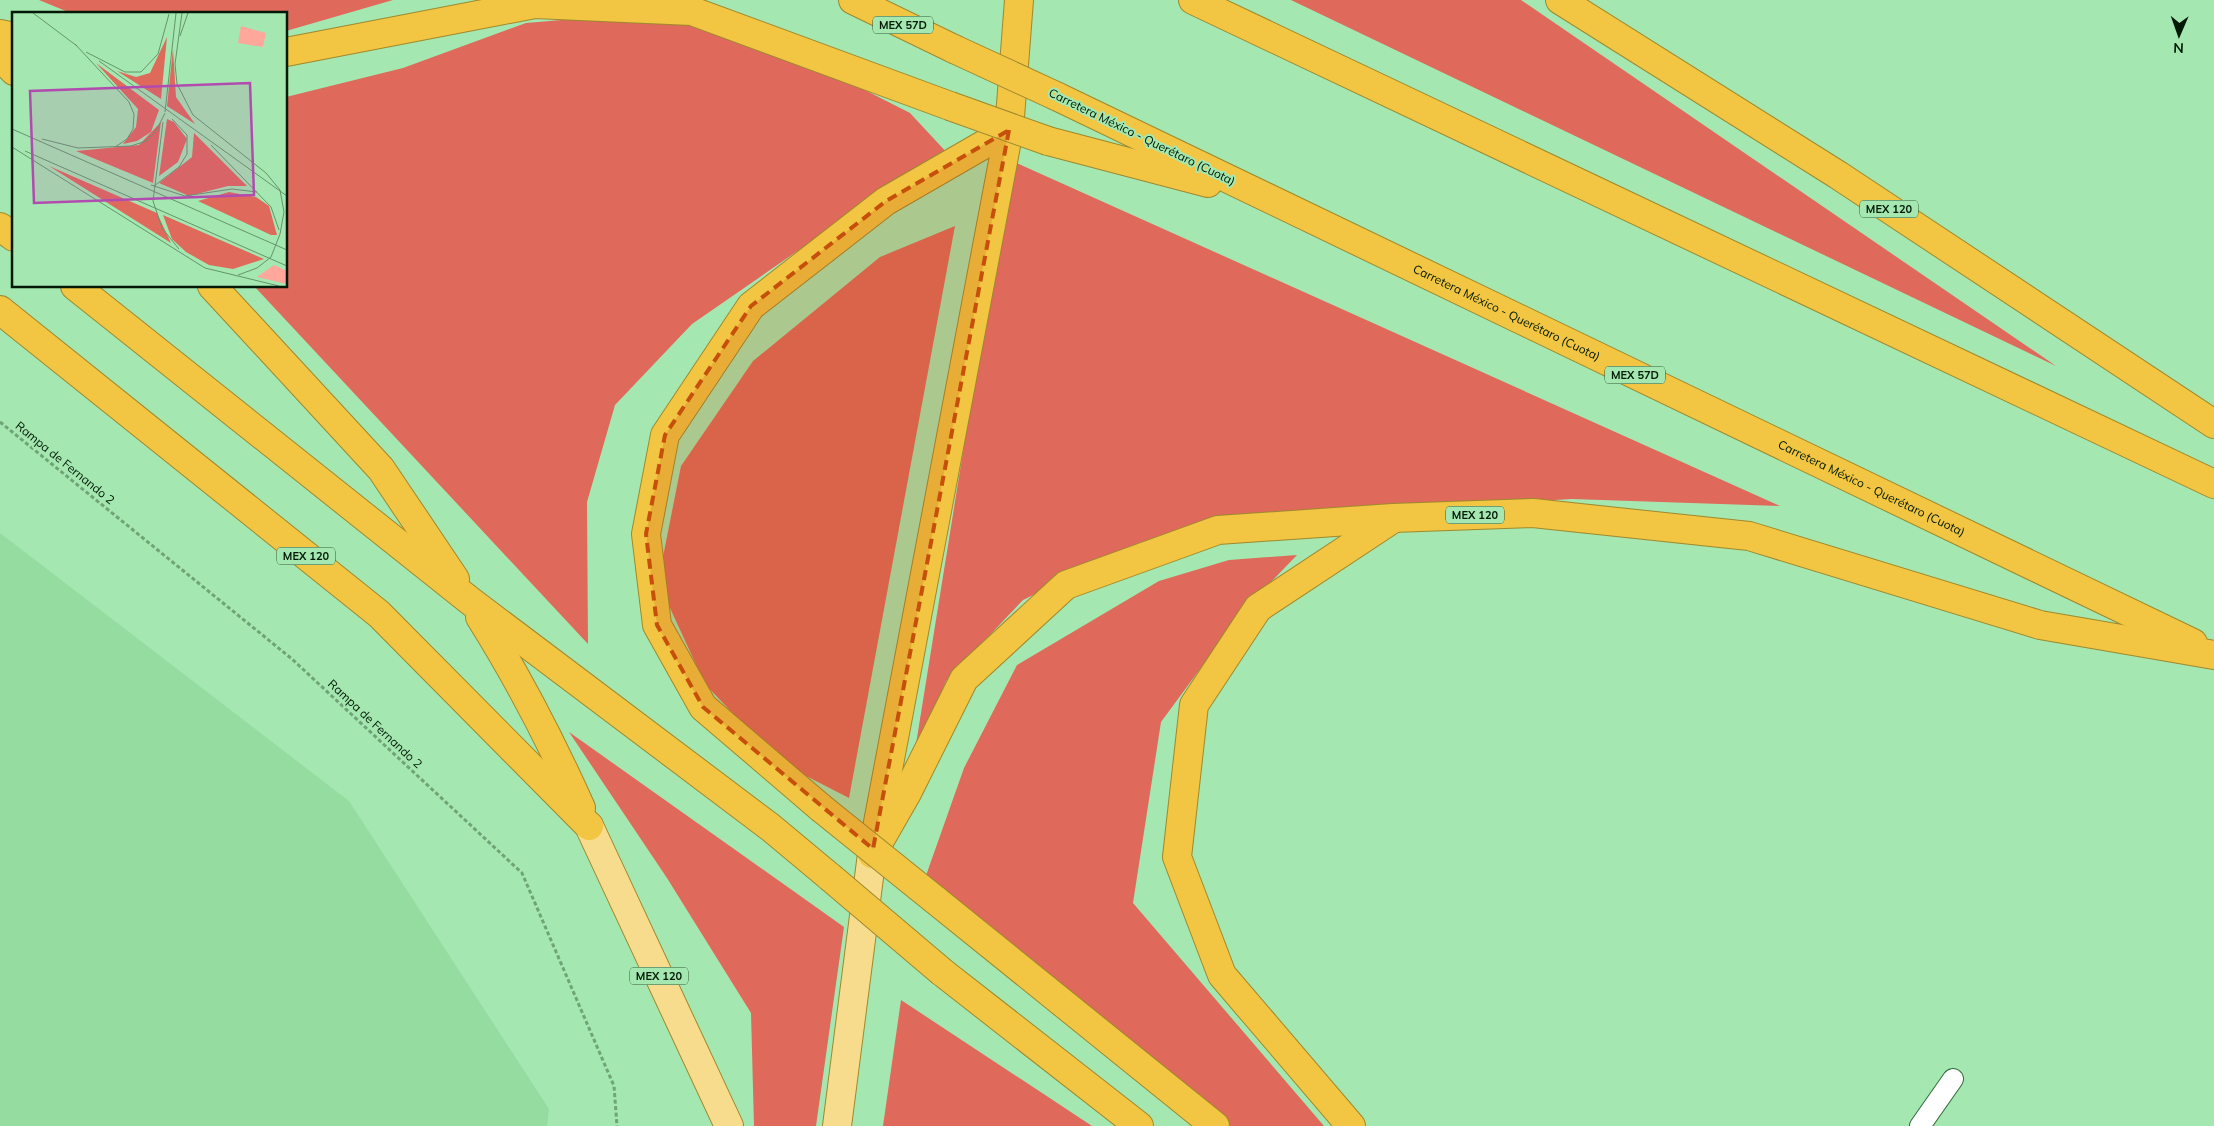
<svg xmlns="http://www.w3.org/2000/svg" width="2214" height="1126" viewBox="0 0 2214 1126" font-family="Mulish,sans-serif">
<rect width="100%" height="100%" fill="#a5e7b0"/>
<path fill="#94dca0" d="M0 533 349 801 549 1109 547 1126H0Z"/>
<g fill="#df695b">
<path d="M39 0H393L286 31V14H73Z"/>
<path d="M1291 0H1521L2056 366Z"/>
<path d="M656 12 788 51 910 113 949 155 835 225 692 324 615 405 587 502 588 644 254 286H286V97L403 68 526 23Z"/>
<path d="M1010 160 1780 506 1572 499 1349 512 1229 515 1139 543 1023 600 946 681 912 769Z"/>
<path d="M955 226 849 798 779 762 705 684 658 582 681 466 753 361 880 257Z"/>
<path d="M1297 555 1242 612 1161 722 1133 903 1324 1126H1224L923 884 964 768 1017 665 1159 581 1229 560Z"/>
<path d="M569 732 844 927 816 1126H754L751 1013 667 878Z"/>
<path d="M901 1000 1092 1126H883Z"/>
</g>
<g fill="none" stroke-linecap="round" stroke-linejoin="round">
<defs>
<path id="lane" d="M1920 1126 1953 1079"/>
<g id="primary">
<path d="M589 826 729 1126"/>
<path d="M837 1126 872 854"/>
</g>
<g id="highway">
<path d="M853 0 954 49"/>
<path d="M1193 0 2214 484"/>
<path d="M1560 0 1838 175 2214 424"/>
<path d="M0 34 14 37"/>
<path d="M286 52 535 4 692 11 950 106"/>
<path d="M0 56 14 71"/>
<path id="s1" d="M1056 96 2193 643"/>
<path d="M1048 141 1208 183"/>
<path d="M0 227 14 237"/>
<path d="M75 286 469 600 770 827 830 877"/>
<path d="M212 286 381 469 455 579"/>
<path d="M0 310 379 614 589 826"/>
<path d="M480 617C519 679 551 741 581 808"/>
<path d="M821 808 703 707 657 625 646 534 665 435 751 306 886 201 1009 130"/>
<path d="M876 833 1009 130 1019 0"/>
<path d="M872 854 907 793 964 679 1066 585 1218 530 1393 518 1533 513 1749 536 2040 625 2214 655"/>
<path d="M934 899 1215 1126"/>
<path d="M942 972 1139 1126"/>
<path d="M1351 1126 1222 975 1177 857 1194 705 1258 608 1391 520"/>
</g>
</defs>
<use href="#lane" stroke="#2c6a3a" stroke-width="22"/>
<use href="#primary" stroke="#9e892d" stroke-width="30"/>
<use href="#highway" stroke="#9e892d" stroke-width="30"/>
<path stroke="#6fa378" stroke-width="3" stroke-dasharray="4 2.5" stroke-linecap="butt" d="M0 422 292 659 522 873 614 1086 617 1126"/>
<use href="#lane" stroke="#fff" stroke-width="20"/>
<use href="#primary" stroke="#f7dc8e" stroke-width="28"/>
<use href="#highway" stroke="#f2c542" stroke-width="28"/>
<defs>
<g id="highway-bridge">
<path d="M954 49 1056 96"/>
<path d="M950 106 1048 141"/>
<path d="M821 808 934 899"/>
<path d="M830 877 942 972"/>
</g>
</defs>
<use href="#highway-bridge" stroke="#9e892d" stroke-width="30" stroke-linecap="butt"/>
<use href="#highway-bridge" stroke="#f2c542" stroke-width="28"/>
</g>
<path fill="#c54f0b" fill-opacity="0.2" stroke="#c54f0b" stroke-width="4" stroke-dasharray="10 6" stroke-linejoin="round" d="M1009 130 873 849 703 707 657 625 646 534 665 435 751 306 886 201Z"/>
<g text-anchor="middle" stroke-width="4" stroke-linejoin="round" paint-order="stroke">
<g fill="#a5e7b0" stroke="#325739" stroke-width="1">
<rect x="873" y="16.5" width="60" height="17" rx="4"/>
<rect x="1860" y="200.5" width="58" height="17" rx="4"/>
<rect x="1605" y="366.5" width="60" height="17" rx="4"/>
<rect x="1446" y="506.5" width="58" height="17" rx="4"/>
<rect x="277" y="547.5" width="58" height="17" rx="4"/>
<rect x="630" y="967.5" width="58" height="17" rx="4"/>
</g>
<g font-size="11" font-weight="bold" fill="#011906">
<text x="903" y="29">MEX 57D</text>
<text x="1889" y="213">MEX 120</text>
<text x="1635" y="379">MEX 57D</text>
<text x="1475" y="519">MEX 120</text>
<text x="306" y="560">MEX 120</text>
<text x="659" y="980">MEX 120</text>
</g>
<g font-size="12" fill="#011906" stroke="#a5e7b0">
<text transform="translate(1142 137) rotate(26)" y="4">Carretera México - Querétaro (Cuota)</text>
<text dy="4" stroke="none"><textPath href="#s1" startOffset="500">Carretera México - Querétaro (Cuota)</textPath></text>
<text transform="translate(65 463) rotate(39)" y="4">Rampa de Fernando 2</text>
<text dy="4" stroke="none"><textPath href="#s1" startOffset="905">Carretera México - Querétaro (Cuota)</textPath></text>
<text transform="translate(375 724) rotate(43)" y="4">Rampa de Fernando 2</text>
</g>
</g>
<g transform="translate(12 12)">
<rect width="275" height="275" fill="#a5e7b0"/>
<path d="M229 14 254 21 251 35 226 31ZM262 253 275 259V272L245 265Z" fill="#fea79a"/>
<path d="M155 25 149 87 105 59 124 65 138 61ZM161 37 164 85 183 112 155 94ZM84 51 147 98 139 120 125 129 111 132 124 115 126 97ZM155 107 162 110 175 127 166 150 147 164ZM149 110 141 171 64 139 127 133ZM182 121 235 174H216L177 184 147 171 180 145ZM37 154 145 201 159 231ZM217 180 244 185 257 194 265 223H259L186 189ZM151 203 252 247 221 257 197 253 174 240 160 227Z" fill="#df695b"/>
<path fill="none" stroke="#63956c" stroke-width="1" d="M21 1 65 34M170 1 163 52 165 72 181 103M168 24 176 1M63 32 117 90 122 102 121 117 115 127 103 135M74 40 113 60H129L146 42 157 2M87 49 275 184M153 100 164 1M181 103 254 161 268 178 272 200 268 222 259 245 245 256 226 263M151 110 141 189 150 216 167 237M0 117 275 238M30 127 66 136 119 134 134 129 144 119 153 101M199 133 259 195 267 218M0 135 193 256 267 274M13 139 275 254M139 173 173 184 220 177 245 180M142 174 167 155 175 142V123L160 107"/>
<path fill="#b24baf" fill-opacity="0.15" stroke="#b24baf" stroke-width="2.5" d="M238 71 242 183 22 191 18 79Z"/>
<rect width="275" height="275" fill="none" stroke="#011906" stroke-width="2.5"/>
</g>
<g transform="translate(2179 35) rotate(182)" stroke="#a5e7b0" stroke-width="4" paint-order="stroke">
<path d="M0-4L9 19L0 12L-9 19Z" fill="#011906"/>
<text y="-8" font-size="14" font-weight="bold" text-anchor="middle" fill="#011906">N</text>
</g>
</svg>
